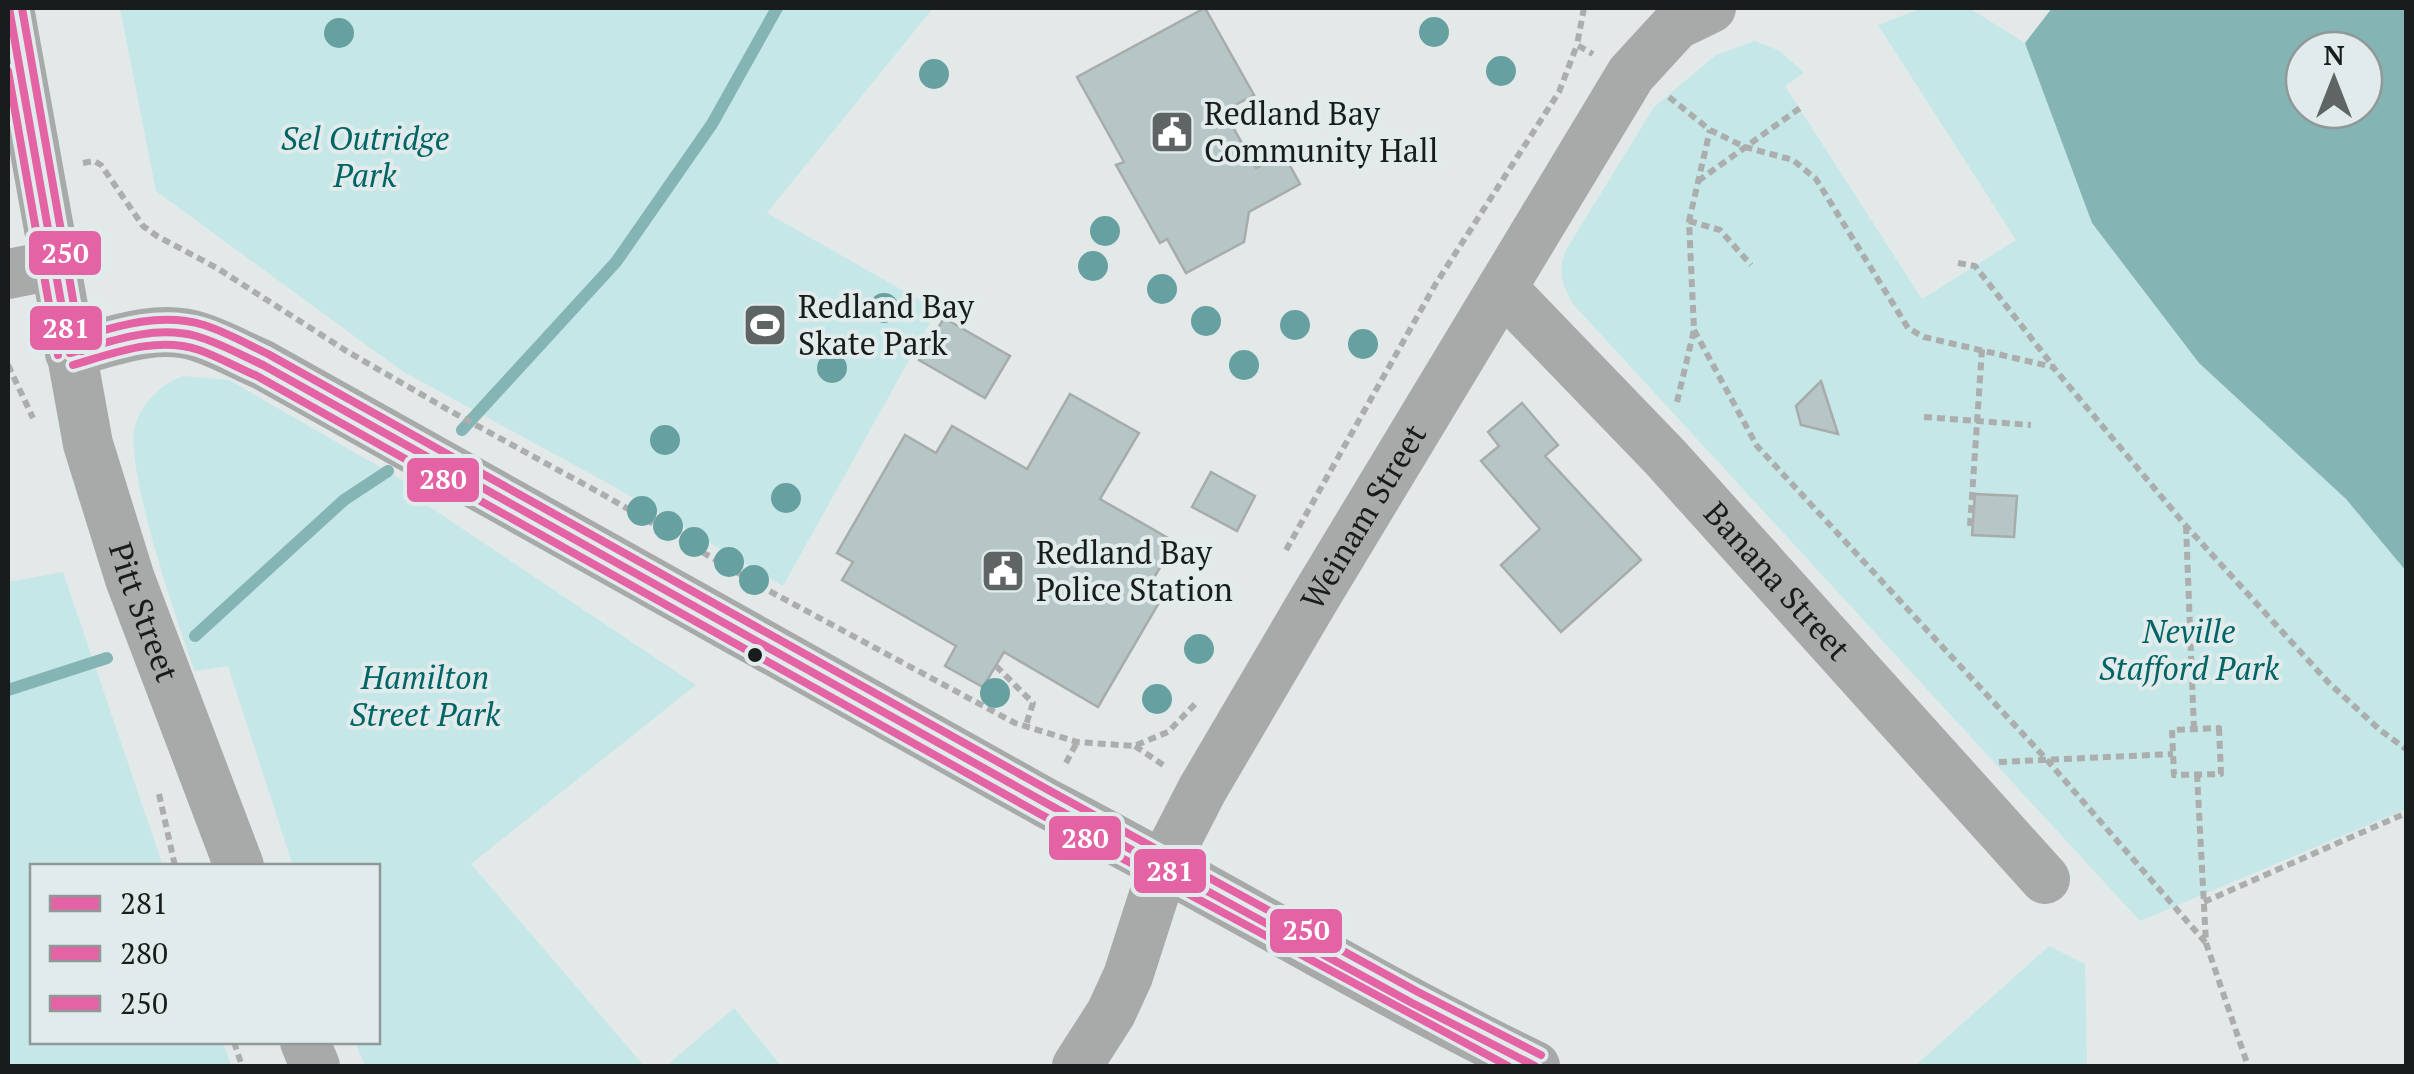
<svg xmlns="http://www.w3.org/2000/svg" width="2414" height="1074" viewBox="0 0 2414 1074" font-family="'PT Serif',serif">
<rect width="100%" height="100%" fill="#e3e9e9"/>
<g fill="#c5e7e7">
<path d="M120 8H933L767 213 937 310 783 586 611 485 402 371 156 191Z"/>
<path d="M1922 8H1969L2025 43 2092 223 2199 363 2346 499 2406 571V809L2140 921 1573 304C1562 284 1557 272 1566 250L1654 107 1716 55 1755 41 1780 51 1804 73 1785 86 1922 299 2016 240 1878 25Z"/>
<path d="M184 376 229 380 411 485 405 498 421 501 696 685 471 864 644 1066H365L355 1042H378V866H293L228 666 195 671C179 628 121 460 136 423 144 401 162 383 184 376Z"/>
<path d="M63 572 163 866H32V1042H223L231 1066H8V582Z"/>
<path d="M2049 946 2085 964 2087 1066H1915Z"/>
<path d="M734 1008 781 1066H666Z"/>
</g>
<path fill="#84b4b4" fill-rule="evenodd" d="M2052 8H2406V571L2346 499 2199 363 2092 223 2025 43ZM2304 50H2364V110H2304Z"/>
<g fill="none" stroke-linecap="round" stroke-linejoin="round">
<g stroke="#84b4b4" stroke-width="12">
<path d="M462 430 616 262 712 124 777 8"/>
<path d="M195 636 344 500 388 471"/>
<path d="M8 690 107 658"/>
</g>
</g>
<g fill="#b6c6c6" stroke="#a7acab" stroke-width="2.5">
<path d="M1205 8 1254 95 1224 111 1256 168 1283 153 1300 184 1249 212 1244 242 1186 273 1167 239 1160 243 1116 165 1124 162 1077 77Z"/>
<path d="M944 318 1010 356 985 398 919 360Z"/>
<path d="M1821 381 1838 434 1801 425 1796 406Z"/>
<path d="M1070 394 1139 433 1100 499 1175 542 1152 581 1167 589 1098 707 1004 652 983 687 945 666 956 646 842 580 853 562 837 553 905 435 936 453 952 426 1027 469Z"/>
<path d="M1522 403 1558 445 1545 456 1641 560 1561 632 1501 565 1540 529 1481 461 1499 446 1488 432Z"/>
<path d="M1211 472 1255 496 1237 531 1192 507Z"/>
<path d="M1975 494 2017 496 2014 537 1972 535Z"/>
</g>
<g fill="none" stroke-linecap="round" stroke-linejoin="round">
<g stroke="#acaeae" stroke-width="6" stroke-dasharray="8 5" stroke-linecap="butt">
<path d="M1584 8 1577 45 1593 54"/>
<path d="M1669 97 1710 130 1745 147 1793 160 1816 179 1908 328 1924 337 2053 367 2186 526 2328 682 2380 730 2406 749"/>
<path d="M83 163 94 161 101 165 143 226 157 236 217 268 348 352 452 412 602 494 773 593 1015 723 1077 742 1134 746 1168 732 1196 703"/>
<path d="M1698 181 1800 108"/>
<path d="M1689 221 1720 230 1751 265"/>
<path d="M1958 263 1975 266 2053 366"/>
<path d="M1694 330 1757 446 2047 760 2206 943"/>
<path d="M8 365 33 418"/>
<path d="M1677 402 1694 330 1689 221 1710 130"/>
<path d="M1924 417 2031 425"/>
<path d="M1970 526 1982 349"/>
<path d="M2186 526 2194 730"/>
<path d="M1286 550 1435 285 1559 92 1577 45"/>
<path d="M996 666 1033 703 1025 728"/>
<path d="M2219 728 2221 774 2174 775 2172 730Z"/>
<path d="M1135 746 1166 767"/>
<path d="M1999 762 2173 754"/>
<path d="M1066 763 1077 742"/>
<path d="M2197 774 2206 943 2248 1066"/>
<path d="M159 794 175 866"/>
<path d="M2204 902 2406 813"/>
<path d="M234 1042 242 1066"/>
</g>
<g stroke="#a8aaaa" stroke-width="50">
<path id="s1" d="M9 8 88 444 130 579 239 866"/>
<path d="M8 274 54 265"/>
<path id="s2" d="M1502 288 1665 457 2045 879"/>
<path d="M70 353C110 342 157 323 199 337 221 344 242 356 263 365L1046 803C1211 888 1369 986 1535 1066"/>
<path d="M305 1042 315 1066"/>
<path id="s3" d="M1077 1066 1111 1013 1128 976 1164 864 1202 790 1313 601 1631 74 1676 25 1711 8"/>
</g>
<defs>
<g id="bus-1">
<path d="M9 8 70 353"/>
<path d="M70 353C111 341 154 325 196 336 220 343 241 355 263 365L1046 803 1412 1003 1535 1066"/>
</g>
<g id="bus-2">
<path d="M8 71 58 355"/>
<path d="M73 365C114 353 157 336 199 350 219 357 238 368 257 376L1040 814 1508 1066"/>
</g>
<g id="bus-3">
<path d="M22 8 82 351"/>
<path d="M67 341C111 328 157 311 204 325 226 332 247 344 268 354L1052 792 1418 992 1541 1055"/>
</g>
</defs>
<use href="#bus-1" stroke="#e1ebeb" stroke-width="15"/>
<use href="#bus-2" stroke="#e1ebeb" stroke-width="15"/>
<use href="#bus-3" stroke="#e1ebeb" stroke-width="15"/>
<use href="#bus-1" stroke="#e463a4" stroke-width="8"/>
<use href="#bus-2" stroke="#e463a4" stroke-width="8"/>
<use href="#bus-3" stroke="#e463a4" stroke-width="8"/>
</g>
<g fill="#67a0a0">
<circle cx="1434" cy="32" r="15"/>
<circle cx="339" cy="33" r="15"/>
<circle cx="1501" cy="71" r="15"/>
<circle cx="934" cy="74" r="15"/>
<circle cx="1105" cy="231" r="15"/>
<circle cx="1093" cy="266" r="15"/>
<circle cx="1162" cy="289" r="15"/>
<circle cx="884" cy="308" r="15"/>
<circle cx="1206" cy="321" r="15"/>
<circle cx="1295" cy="325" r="15"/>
<circle cx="1363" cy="344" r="15"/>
<circle cx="1244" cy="365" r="15"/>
<circle cx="832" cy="368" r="15"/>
<circle cx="665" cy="440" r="15"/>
<circle cx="786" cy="498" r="15"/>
<circle cx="642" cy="511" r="15"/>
<circle cx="668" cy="526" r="15"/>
<circle cx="694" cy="542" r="15"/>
<circle cx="729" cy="562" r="15"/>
<circle cx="754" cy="580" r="15"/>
<circle cx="1199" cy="649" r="15"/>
<circle cx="995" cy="693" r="15"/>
<circle cx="1157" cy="699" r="15"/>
</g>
<defs>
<symbol id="civic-square" viewBox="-11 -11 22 22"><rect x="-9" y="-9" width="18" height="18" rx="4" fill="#5f6464" stroke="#e1ebeb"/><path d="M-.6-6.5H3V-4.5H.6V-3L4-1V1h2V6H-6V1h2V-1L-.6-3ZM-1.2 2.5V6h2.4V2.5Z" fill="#fff"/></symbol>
<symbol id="stadium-square" viewBox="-11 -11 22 22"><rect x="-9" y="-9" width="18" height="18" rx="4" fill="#5f6464" stroke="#e1ebeb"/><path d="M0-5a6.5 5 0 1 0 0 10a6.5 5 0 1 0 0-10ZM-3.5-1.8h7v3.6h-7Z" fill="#fff"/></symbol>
</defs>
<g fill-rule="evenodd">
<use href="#civic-square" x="1147" y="107" width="50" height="50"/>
<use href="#stadium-square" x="740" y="300" width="50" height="50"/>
<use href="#civic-square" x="978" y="546" width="50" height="50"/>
</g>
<circle fill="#181c1c" stroke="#e1ebeb" stroke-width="4" cx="755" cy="655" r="9"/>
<g text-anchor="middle" stroke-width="8" stroke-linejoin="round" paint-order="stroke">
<g font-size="32" fill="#181c1c" stroke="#e1ebeb" text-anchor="start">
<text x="1204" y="125">Redland Bay<tspan x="1204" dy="37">Community Hall</tspan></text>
<text x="798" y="318">Redland Bay<tspan x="798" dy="37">Skate Park</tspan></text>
<text x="1036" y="564">Redland Bay<tspan x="1036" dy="37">Police Station</tspan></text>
</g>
<g font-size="32" font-style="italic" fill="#016465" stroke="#e1ebeb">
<text x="365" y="150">Sel Outridge<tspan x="365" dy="37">Park</tspan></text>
<text x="2189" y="643">Neville<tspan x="2189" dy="37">Stafford Park</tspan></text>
<text x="425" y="689">Hamilton<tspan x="425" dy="37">Street Park</tspan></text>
</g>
<g font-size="32" fill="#181c1c" stroke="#e1ebeb">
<text dy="11" stroke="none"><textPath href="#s3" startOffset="622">Weinam Street</textPath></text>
<text dy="11" stroke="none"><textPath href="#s2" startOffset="402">Banana Street</textPath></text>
<text dy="11" stroke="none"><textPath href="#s1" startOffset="620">Pitt Street</textPath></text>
</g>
</g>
<g stroke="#e1ebeb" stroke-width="4">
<rect x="27" y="229" width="76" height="48" rx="10" fill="#e463a4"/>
<rect x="28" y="304" width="76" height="48" rx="10" fill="#e463a4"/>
<rect x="405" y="456" width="76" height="48" rx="10" fill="#e463a4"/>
<rect x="1047" y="814" width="76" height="48" rx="10" fill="#e463a4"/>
<rect x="1132" y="847" width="76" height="48" rx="10" fill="#e463a4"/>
<rect x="1268" y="907" width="76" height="48" rx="10" fill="#e463a4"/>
</g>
<g font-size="28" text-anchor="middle" font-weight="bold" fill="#fff">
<text x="65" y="263">250</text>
<text x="66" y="338">281</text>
<text x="443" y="489">280</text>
<text x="1085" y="848">280</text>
<text x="1170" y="881">281</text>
<text x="1306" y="940">250</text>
</g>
<rect width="2414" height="1074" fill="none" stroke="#181c1c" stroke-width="20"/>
<rect x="30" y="864" width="350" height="180" fill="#e1ebeb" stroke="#919898" stroke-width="2.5"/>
<rect x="50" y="896" width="50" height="15" fill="#e463a4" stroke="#919898" stroke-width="2.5"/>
<text x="120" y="914" font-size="30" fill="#181c1c">281</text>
<rect x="50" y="946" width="50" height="15" fill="#e463a4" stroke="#919898" stroke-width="2.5"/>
<text x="120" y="964" font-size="30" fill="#181c1c">280</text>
<rect x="50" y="996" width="50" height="15" fill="#e463a4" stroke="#919898" stroke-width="2.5"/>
<text x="120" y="1014" font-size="30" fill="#181c1c">250</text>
<g transform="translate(2334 80)"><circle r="48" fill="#e1ebeb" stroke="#919898" stroke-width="2.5"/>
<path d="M0-8L18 38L0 25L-18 38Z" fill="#5f6464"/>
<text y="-15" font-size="28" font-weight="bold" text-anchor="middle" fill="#181c1c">N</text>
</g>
</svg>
